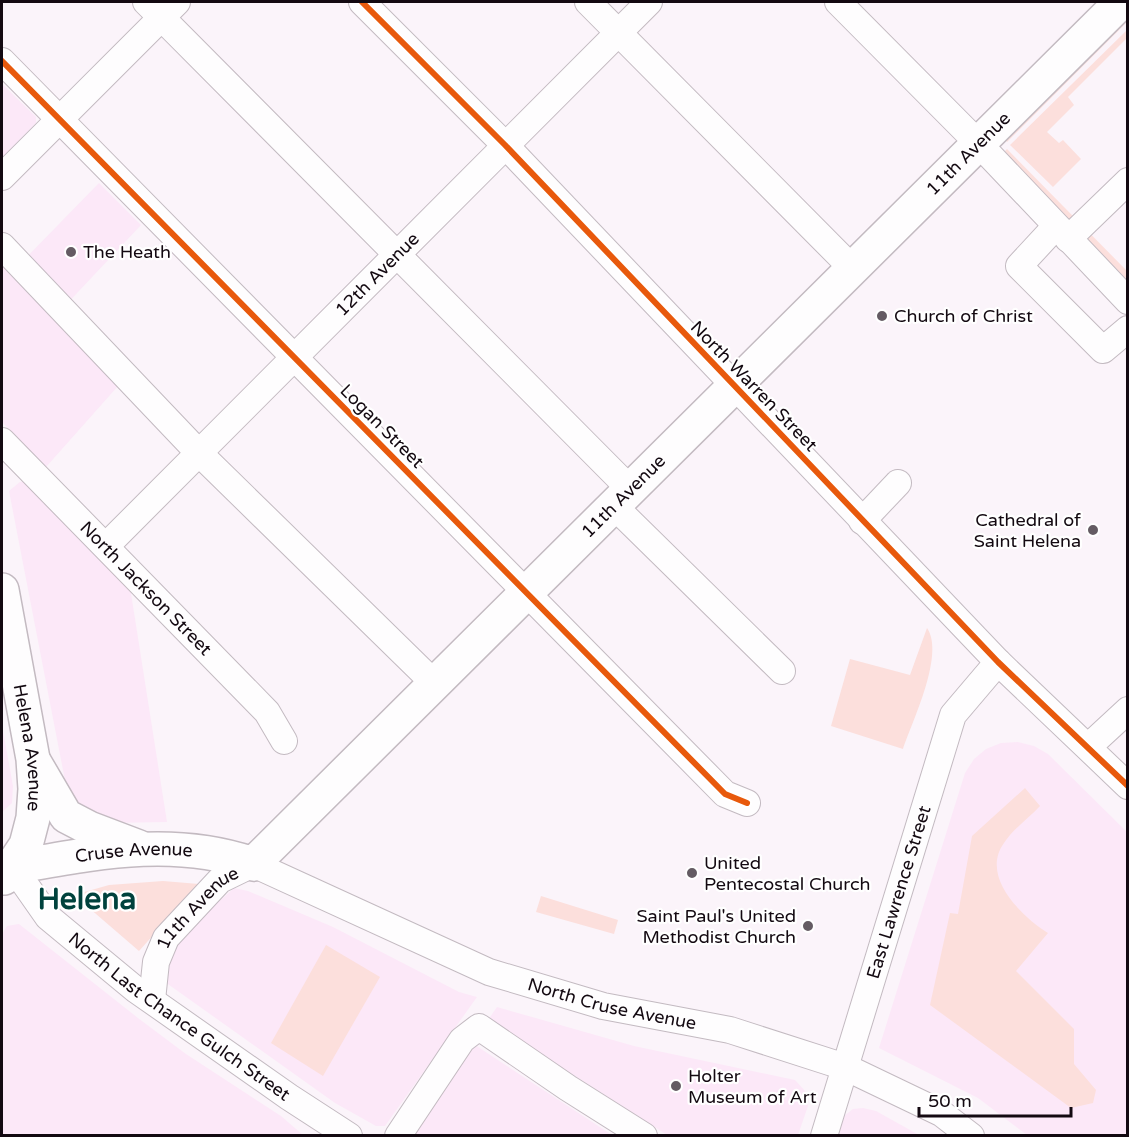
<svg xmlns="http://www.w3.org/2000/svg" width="1129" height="1137" viewBox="0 0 1129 1137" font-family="'Varela Round',sans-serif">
<rect width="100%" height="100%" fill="#fbf4fa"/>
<g fill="#fce8f8">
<path d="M2 84 36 117V123L2 158Z"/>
<path d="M99 183 141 225 62 309 126 377 46 467 2 422V246L20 264Z"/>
<path d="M26 481 130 587 167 822 108 823 95 819 68 796 9 491 20 482Z"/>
<path d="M2 725 13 786 12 803 2 812Z"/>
<path d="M1018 742 1034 746 1048 754 1127 832V1135H1027L978 1098 879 1048 965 773 974 759 986 749 1001 743Z"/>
<path d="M234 888 248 891 333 927 459 992 477 997 385 1126H376L335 1103 165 982V955L178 938Z"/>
<path d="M19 924 138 1018 186 1054 281 1116 303 1135H2V934L7 926Z"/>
<path d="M497 1007 634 1046 795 1080 807 1093 808 1106 798 1135H667L488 1020Z"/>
<path d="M472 1043 612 1135 414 1136Z"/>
<path d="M863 1108 876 1111 919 1135 838 1136 843 1117 853 1109Z"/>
</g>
<g fill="#fcdfdc">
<path d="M1127 16V22L1007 142 1005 138Z"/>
<path d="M1127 30V38L1068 97 1074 105 1047 132 1059 143 1063 140 1081 159 1053 187 1010 145Z"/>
<path d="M1007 149 1127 271V280L1003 153Z"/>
<path d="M927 628C945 654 913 720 903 749L831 726 850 659 910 675Z"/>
<path d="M1025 788 1040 806C1029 818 1013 829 1004 843 980 876 1021 916 1048 933L1016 971 1074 1029V1064L1096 1090 1093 1103 1071 1108 930 1005 950 913 958 914 972 836Z"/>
<path d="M163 881 199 884 139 951 74 895 109 885Z"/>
<path d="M541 896 618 920 614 934 536 912Z"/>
<path d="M326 945 380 977 323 1076 271 1043Z"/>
</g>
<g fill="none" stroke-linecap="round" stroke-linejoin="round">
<defs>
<g id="minor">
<path d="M146 2 631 490"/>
<path d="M362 2 505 145 998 662 1128 786"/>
<path d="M588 2 853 269"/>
<path d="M838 2 979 144 1128 301"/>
<path d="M2 61 725 794 747 803"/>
<path d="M2 177 177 2"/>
<path d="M1056 226 1019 266 1103 350 1128 329"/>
<path d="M1068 239 1128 181"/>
<path d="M2 246 199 453 435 684"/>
<path id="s1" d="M2 441 267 712 284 741"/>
<path d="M614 506 782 671"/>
<path d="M862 521 898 483"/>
<path id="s2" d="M106 546 649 2"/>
<path d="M1088 747 1128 710"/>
<path id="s3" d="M13 867 48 917 135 989 289 1097 349 1136"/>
<path id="s4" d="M152 1000 156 962 166 938 220 880 253 864 489 972 603 1006 730 1030 845 1067 941 1113 971 1136"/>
<path d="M398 1136 462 1040 479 1027 568 1088 644 1136"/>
<path id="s5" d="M824 1136 953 715 998 662"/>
</g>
<g id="major">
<path id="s6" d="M2 590 33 759 35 789 33 818 26 845 4 878"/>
<path d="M35 763 66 816 89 828 139 847"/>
<path id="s7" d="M13 867C95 853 172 836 253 864L1121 2"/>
</g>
</defs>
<use href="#minor" stroke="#c3bac1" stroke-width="28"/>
<use href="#major" stroke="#c3bac1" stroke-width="36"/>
<use href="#minor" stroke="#fefdfe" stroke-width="26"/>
<use href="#major" stroke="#fefdfe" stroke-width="33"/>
<defs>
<g id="cycleway">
<path d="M362 2 505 145 998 662 1128 786"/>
<path d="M2 61 725 794 747 803"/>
</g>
</defs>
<use href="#cycleway" stroke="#fff" stroke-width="10"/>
<use href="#cycleway" stroke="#e8590c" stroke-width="6"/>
</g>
<g fill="#645b63" stroke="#fff" stroke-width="2">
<circle cx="71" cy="252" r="6"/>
<circle cx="882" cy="316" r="6"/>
<circle cx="1093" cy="530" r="6"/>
<circle cx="692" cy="873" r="6"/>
<circle cx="808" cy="926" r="6"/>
<circle cx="676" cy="1086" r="6"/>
</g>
<g text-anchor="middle" stroke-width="4.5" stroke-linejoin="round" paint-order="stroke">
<g font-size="18" fill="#130911" stroke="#fff">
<text dy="6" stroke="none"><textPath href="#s7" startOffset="1251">11th Avenue</textPath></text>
<text dy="6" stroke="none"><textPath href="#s2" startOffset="384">12th Avenue</textPath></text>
<text transform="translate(754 386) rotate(46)" y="6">North Warren Street</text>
<text transform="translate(382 426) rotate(45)" y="6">Logan Street</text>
<text dy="6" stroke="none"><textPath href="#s7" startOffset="765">11th Avenue</textPath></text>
<text dy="6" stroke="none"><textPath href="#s1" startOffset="206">North Jackson Street</textPath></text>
<text dy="6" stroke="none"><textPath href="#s6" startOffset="160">Helena Avenue</textPath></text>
<text dy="6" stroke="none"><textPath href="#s7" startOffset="122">Cruse Avenue</textPath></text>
<text dy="6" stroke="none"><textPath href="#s5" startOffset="255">East Lawrence Street</textPath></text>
<text dy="6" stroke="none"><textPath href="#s4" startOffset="108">11th Avenue</textPath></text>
<text dy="6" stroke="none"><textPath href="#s4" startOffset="567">North Cruse Avenue</textPath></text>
<text dy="6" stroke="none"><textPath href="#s3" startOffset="226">North Last Chance Gulch Street</textPath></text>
</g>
<g font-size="18" fill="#130911" stroke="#fff" text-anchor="start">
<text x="83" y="258">The Heath</text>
<text x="894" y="322">Church of Christ</text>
<text x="1081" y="526" text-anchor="end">Cathedral of<tspan x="1081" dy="21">Saint Helena</tspan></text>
<text x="704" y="869">United<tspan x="704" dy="21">Pentecostal Church</tspan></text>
<text x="796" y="922" text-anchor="end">Saint Paul's United<tspan x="796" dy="21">Methodist Church</tspan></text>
<text x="688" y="1082">Holter<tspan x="688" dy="21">Museum of Art</tspan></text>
</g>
<g font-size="30" font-weight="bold" fill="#00423d" stroke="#fff">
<text x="87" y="909">Helena</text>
</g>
</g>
<rect width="1129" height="1137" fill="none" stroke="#130911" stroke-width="6"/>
<path d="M919 1107v9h152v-9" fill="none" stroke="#130911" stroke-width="3"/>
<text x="928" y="1107" font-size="18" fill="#130911" stroke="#ffffff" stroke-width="4.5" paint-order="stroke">50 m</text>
</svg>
